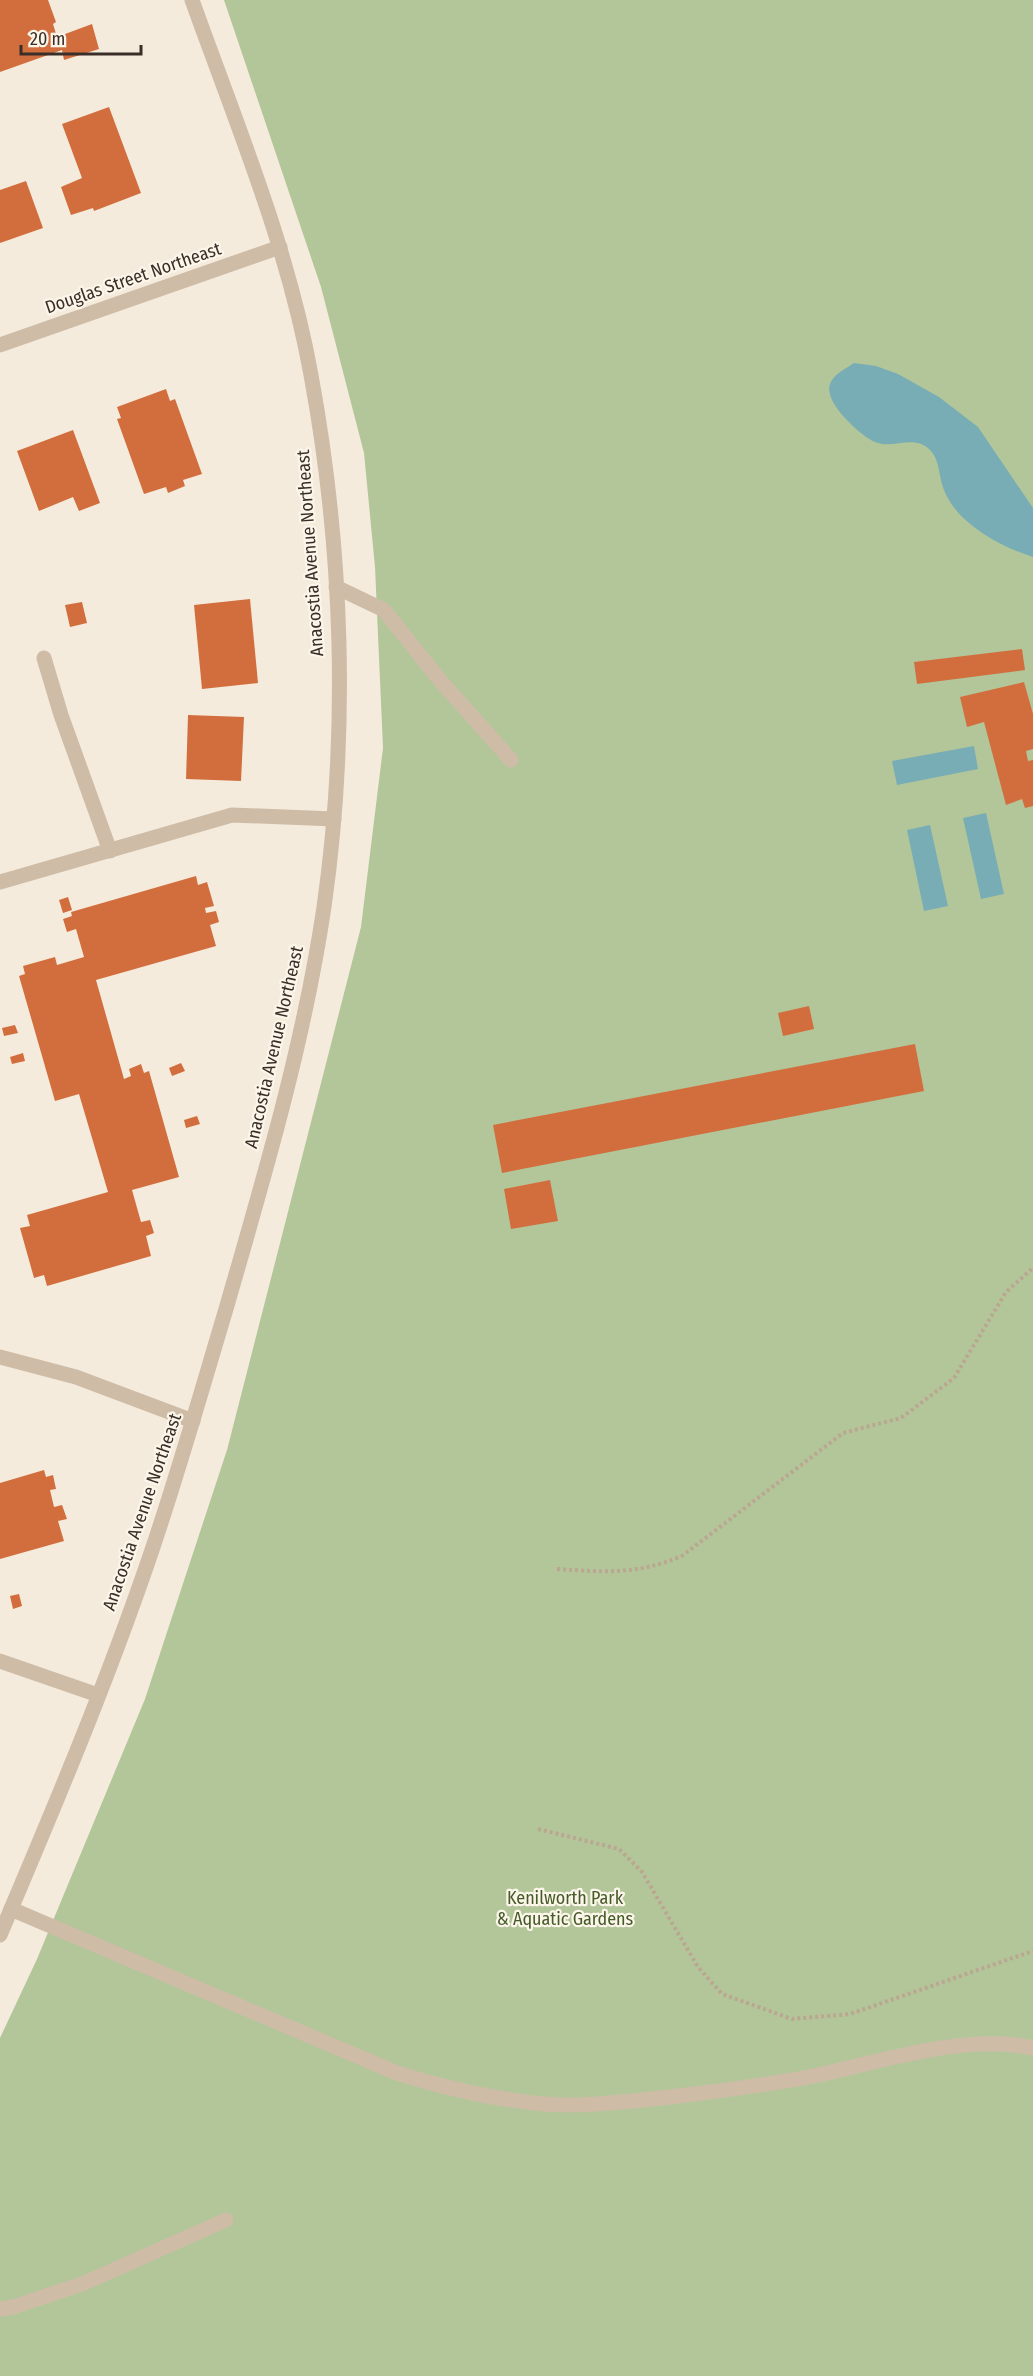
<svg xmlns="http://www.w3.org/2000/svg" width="1033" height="2376" viewBox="0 0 1033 2376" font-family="'Fira Sans Condensed',sans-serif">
<rect width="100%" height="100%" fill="#f5ebdc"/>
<path fill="#b3c69a" d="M224 0H1033V2376H0V2038L37 1959 145 1699 227 1450 361 927 383 748 375 567 364 453 321 287Z"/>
<g fill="#78adb5">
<path d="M854 363 876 366 898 374 939 397 978 427 1033 508V557C1001 547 957 524 944 490 939 479 940 461 931 451 915 433 893 450 875 442 860 435 823 402 830 384 834 374 845 369 854 363Z"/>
<path d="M974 746 978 769 897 785 892 761Z"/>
<path d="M986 813 1004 894 981 899 963 818Z"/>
<path d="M930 825 948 906 924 911 907 830Z"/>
</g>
<g fill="#d26e3d">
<path d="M0 0H48L56 22 53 24 57 37 92 24 99 49 64 60 62 50 0 72Z"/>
<path d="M109 107 141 193 94 211 93 208 71 215 61 187 82 178 62 124Z"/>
<path d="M26 181 43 228 0 243V190Z"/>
<path d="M166 389 170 401 175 399 202 474 183 480 185 486 168 493 166 487 144 494 117 419 121 418 117 407Z"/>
<path d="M73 430 100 503 79 511 73 497 39 511 17 451Z"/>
<path d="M250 599 258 683 202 689 194 605Z"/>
<path d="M82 602 87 623 70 627 65 605Z"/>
<path d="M1022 649 1025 670 917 684 914 662Z"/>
<path d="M1024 682 1033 714V749L1026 751 1028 761 1033 760V806L1025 808 1022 799 1006 805 984 722 967 727 960 697Z"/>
<path d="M188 715 244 717 241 781 186 779Z"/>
<path d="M196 876 198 885 207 882 214 906 205 908 206 913 216 911 219 922 210 925 216 946 96 980 124 1079 131 1076 129 1069 141 1064 144 1073 149 1071 179 1177 132 1190 141 1222 150 1220 154 1233 146 1236 151 1256 47 1286 44 1275 34 1278 20 1228 30 1226 27 1215 108 1192 79 1094 55 1101 19 976 25 974 23 966 55 957 57 965 84 957 76 929 67 932 63 919 72 916 71 912Z"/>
<path d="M68 897 72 910 63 913 59 900Z"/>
<path d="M809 1006 814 1029 783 1036 778 1013Z"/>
<path d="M15 1025 18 1033 4 1036 2 1028Z"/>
<path d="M915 1044 924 1091 502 1173 493 1125Z"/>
<path d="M23 1053 25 1061 12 1064 10 1057Z"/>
<path d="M181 1063 185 1071 172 1076 169 1068Z"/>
<path d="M197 1116 200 1124 186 1128 184 1120Z"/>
<path d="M550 1180 558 1221 511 1229 504 1189Z"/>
<path d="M44 1470 46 1477 53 1475 56 1489 50 1490 54 1507 62 1505 67 1519 58 1521 64 1541 0 1559V1483Z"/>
<path d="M19 1594 22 1606 13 1609 10 1596Z"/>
</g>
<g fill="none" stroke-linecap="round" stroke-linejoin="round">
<g stroke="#baa691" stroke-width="4" stroke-dasharray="3 3" stroke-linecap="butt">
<path d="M557 1569C606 1572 636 1575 682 1556L843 1433 901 1418 954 1378 1006 1292 1033 1268"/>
<path d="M538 1829 619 1849 642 1872 698 1967 722 1994 792 2019 850 2014 1033 1951"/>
</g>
<g stroke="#cebca7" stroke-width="15">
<path d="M336 587 384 610 438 678 511 760"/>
<path d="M44 658 61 715 110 851"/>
<path d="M0 882 232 815 334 819"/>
<path d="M0 1661 98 1695"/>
<path d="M11 1909 397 2073C444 2088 493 2099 543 2104 582 2107 622 2102 661 2098 712 2092 763 2086 814 2076 879 2062 967 2033 1033 2048"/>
<path d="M0 2309 13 2307 82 2284 226 2220"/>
</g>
<g stroke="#cebca7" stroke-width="15">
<path d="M0 345 280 247"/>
<path d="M0 1357 76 1377 193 1421"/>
<path d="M0 1935C54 1808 108 1680 152 1550 179 1470 202 1389 226 1309 264 1177 304 1043 324 907 349 731 343 549 311 375 288 246 236 123 192 0"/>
</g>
</g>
<g text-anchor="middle" stroke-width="4.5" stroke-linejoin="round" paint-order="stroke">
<g font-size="18" fill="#3a2f28" stroke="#fcf5e9">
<text transform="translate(133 278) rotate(-19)" y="6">Douglas Street Northeast</text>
<text transform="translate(310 553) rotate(-94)" y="6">Anacostia Avenue Northeast</text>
<text transform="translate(274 1047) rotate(-77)" y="6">Anacostia Avenue Northeast</text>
<text transform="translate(142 1512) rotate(-71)" y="6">Anacostia Avenue Northeast</text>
</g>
<g font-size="18" fill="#445b29" stroke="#fcf5e9">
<text x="565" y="1904">Kenilworth Park<tspan x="565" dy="21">&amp; Aquatic Gardens</tspan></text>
</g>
</g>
<path d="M21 45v9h120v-9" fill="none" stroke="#3a2f28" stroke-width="3"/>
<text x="30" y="45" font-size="18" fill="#3a2f28" stroke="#fcf5e9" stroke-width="4.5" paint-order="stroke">20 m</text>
</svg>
